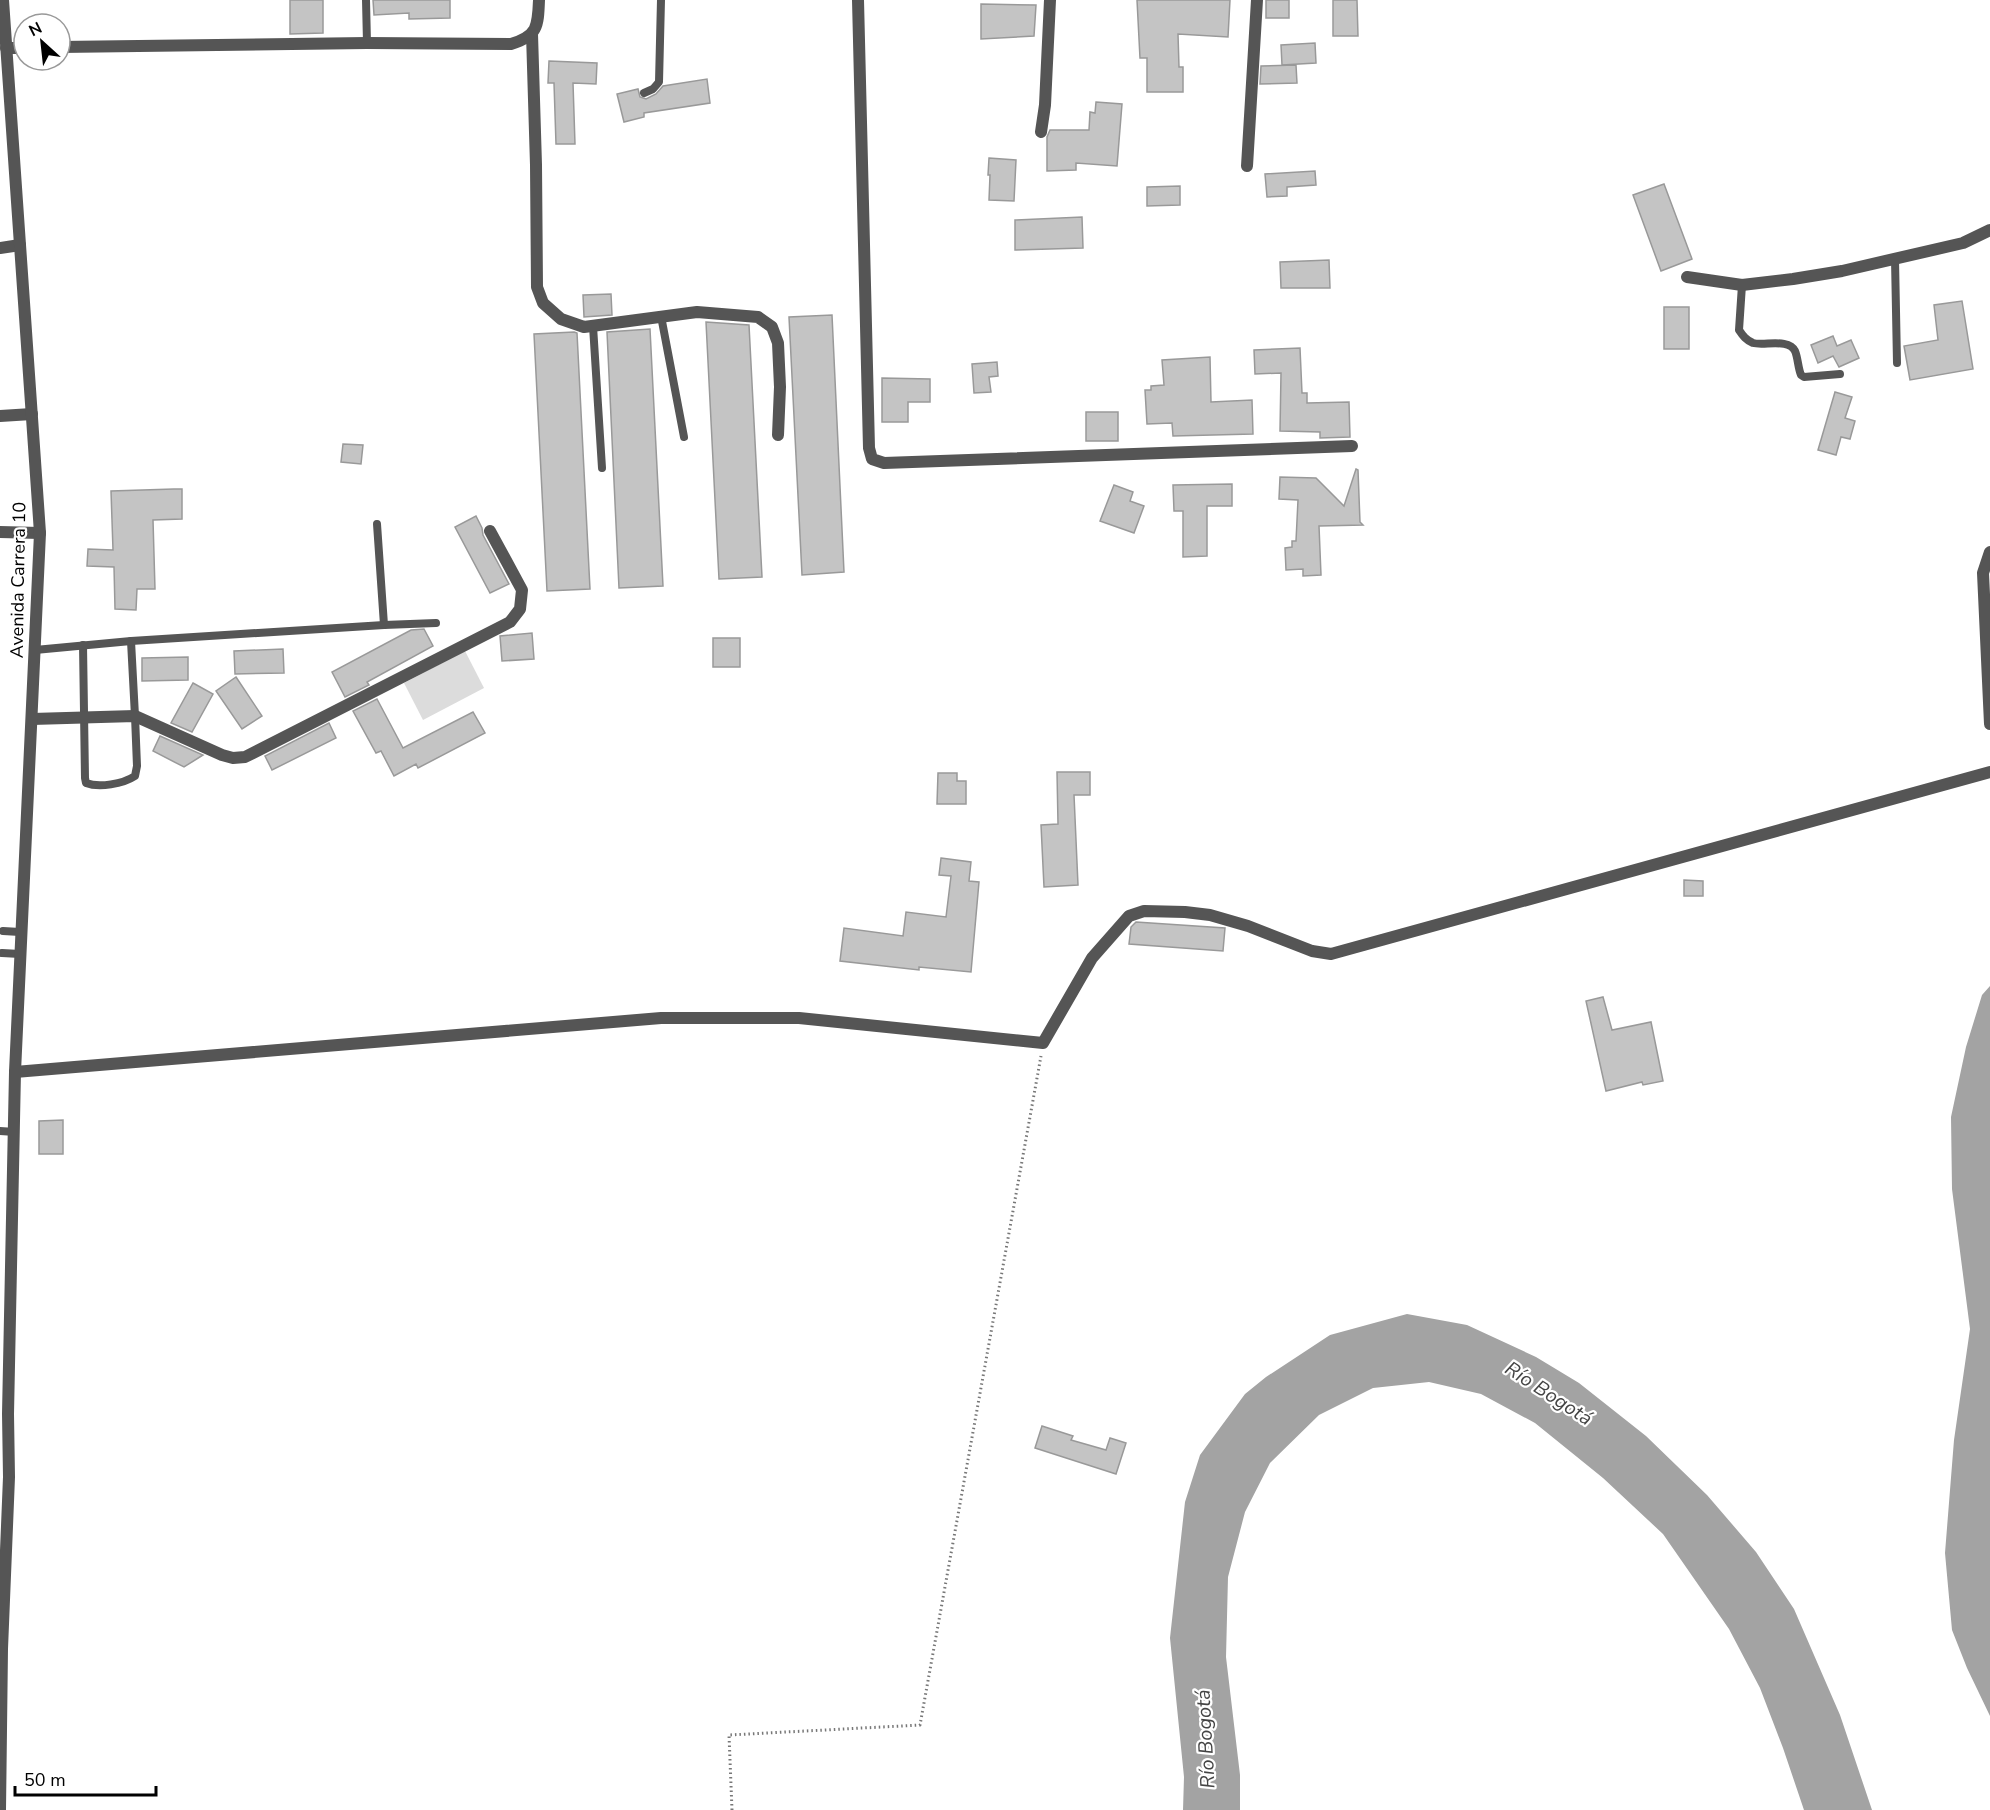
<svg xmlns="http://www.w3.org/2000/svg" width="1990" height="1810" viewBox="0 0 1990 1810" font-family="'Nunito Sans',sans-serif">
<rect width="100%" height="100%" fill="#fff"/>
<path fill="#dcdcdc" d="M465 651 484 688 423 720 404 683Z"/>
<g fill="#a3a3a3">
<path d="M1990 986V1716L1967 1668 1952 1630 1945 1553 1954 1440 1970 1329 1952 1189 1951 1117 1966 1047 1982 995Z"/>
<path d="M1407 1314 1467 1325 1536 1357 1579 1383 1646 1436 1707 1495 1756 1552 1794 1609 1840 1715 1872 1810H1804L1783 1748 1760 1688 1729 1629 1663 1534 1603 1478 1535 1423 1481 1394 1429 1382 1373 1388 1319 1415 1270 1463 1245 1512 1228 1577 1226 1657 1240 1775V1810H1183L1184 1777 1170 1638 1185 1502 1200 1455 1245 1394 1266 1377 1330 1335Z"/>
</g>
<g fill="#c4c4c4" stroke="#999" stroke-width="1.5">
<path d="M290 0H323V33L290 34Z"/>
<path d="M373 0H450V18L409 19V13L374 15Z"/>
<path d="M1137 0H1230L1228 37 1178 34 1179 67H1183V92H1147V58H1140Z"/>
<rect x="1266" y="0" width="23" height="18"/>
<path d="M1333 0H1357L1358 36H1333Z"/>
<path d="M981 4 1036 5 1034 36 981 39Z"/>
<path d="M1315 43 1316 63 1282 65 1281 45Z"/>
<path d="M549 61 597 63 596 84 573 83 575 144H556L554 83H548Z"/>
<path d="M1296 65 1297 83 1260 84 1261 66Z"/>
<path d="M707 79 710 103 644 113V117L624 122 617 94 638 89 640 97 646 99 656 94 663 86Z"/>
<path d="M1096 102 1122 104 1117 166 1076 163V170L1047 171V137L1050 130H1089L1090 112 1095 113Z"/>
<path d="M989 158 1016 160 1014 201 989 200 990 175H988Z"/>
<path d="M1315 171 1316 185 1287 187V196L1267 197 1265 174Z"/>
<path d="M1664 184 1692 259 1661 271 1633 195Z"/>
<path d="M1180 186V205L1147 206V187Z"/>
<path d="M1082 217 1083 248 1015 250V220Z"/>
<path d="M1329 260 1330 288H1281L1280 262Z"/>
<path d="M611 294 612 315 584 317 583 295Z"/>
<path d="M1962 301 1973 369 1910 380 1904 346 1938 340 1934 305Z"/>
<rect x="1664" y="307" width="25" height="42"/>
<path d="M832 315 844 572 802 575 789 317Z"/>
<path d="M706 322 749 325 762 577 719 579Z"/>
<path d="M650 329 663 586 619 588 607 332Z"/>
<path d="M574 332 577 333 590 589 547 591 534 334Z"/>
<path d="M1833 336 1837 346 1851 340 1859 358 1839 367 1833 356 1818 363 1811 345Z"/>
<path d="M1300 348 1302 393H1307V403L1349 402 1350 437 1320 438V432L1280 431 1281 373 1255 374 1254 350Z"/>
<path d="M1210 357 1211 402 1252 400 1253 434 1173 436 1172 423 1147 424 1145 390H1151V386L1164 385 1162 360Z"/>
<path d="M997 362 998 376 989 377 991 392 974 393 972 364Z"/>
<path d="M882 378 930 379V402H908V422H882Z"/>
<path d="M1835 392 1852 397 1845 418 1855 421 1850 439 1841 437 1836 455 1818 450Z"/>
<rect x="1086" y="412" width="32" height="29"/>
<path d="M343 444 363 445 361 464 341 462Z"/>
<path d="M1356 469 1358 470 1360 522 1363 525 1319 526 1321 575 1303 576V569L1286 570 1285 548 1292 547V541H1296L1298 500 1279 499 1280 477 1316 478 1344 506Z"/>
<path d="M1232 484V506H1207V556L1183 557V511H1174L1173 485Z"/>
<path d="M1114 485 1133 492 1130 501 1144 506 1134 533 1100 521Z"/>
<path d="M174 489H182V519L153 520 155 589H137L136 610 115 609 114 567 87 566 88 549 113 550 111 491Z"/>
<path d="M476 516 482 528 483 535 509 584 490 593 455 527Z"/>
<path d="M424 629 433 646 367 682 369 685 345 697 332 672 411 630Z"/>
<path d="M532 633 534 659 502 661 500 636Z"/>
<rect x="713" y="638" width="27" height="29"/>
<path d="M283 649 284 673 235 674 234 651Z"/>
<path d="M188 657V680L142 681V658Z"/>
<path d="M236 677 262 716 242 729 216 691Z"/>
<path d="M193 683 213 694 192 732 171 723Z"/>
<path d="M377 699 403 748 473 712 485 733 418 768 416 764 394 776 381 751 376 753 353 711Z"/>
<path d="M329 723 336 738 272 770 265 756Z"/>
<path d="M160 736 203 755 184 767 153 751Z"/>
<path d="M1057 772H1090V795H1074L1078 885 1044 887 1041 825 1058 824Z"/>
<path d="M938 773H957V781H966V804H937Z"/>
<path d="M941 858 971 862 969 881 979 882 971 972 919 967V970L840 961 844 928 903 936 906 912 946 917 951 876 939 875Z"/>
<path d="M1684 880 1703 881V896H1684Z"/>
<path d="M1136 922 1225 928 1223 951 1129 944 1131 927Z"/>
<path d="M1603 997 1612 1030 1651 1022 1663 1081 1643 1085 1642 1082 1606 1091 1586 1001Z"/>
<path d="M63 1120V1154H39V1121Z"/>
<path d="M1042 1426 1073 1436 1071 1440 1106 1450 1110 1438 1126 1443 1116 1474 1035 1448Z"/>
</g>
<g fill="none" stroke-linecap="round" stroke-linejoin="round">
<path stroke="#777" stroke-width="3" stroke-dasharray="1.5 3" stroke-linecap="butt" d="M732 1810 729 1735 920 1725 1041 1056"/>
<g stroke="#555" stroke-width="8">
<path d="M366 0 367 43"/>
<path d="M644 93 653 89 659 82 661 0"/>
<path d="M1895 259 1897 363"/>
<path d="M1742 285 1739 330C1743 336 1746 340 1753 343 1764 346 1789 338 1795 351 1798 358 1798 368 1801 375L1804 377 1840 374"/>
<path d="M661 316 684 437"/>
<path d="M593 326 602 468"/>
<path d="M377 524 384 625"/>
<path d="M83 645 85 778 86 783C99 788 123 784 135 776L137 766 135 716 131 641"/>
<path d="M35 650 131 641 384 625 436 623"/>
<path d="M3 931 20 932"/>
<path d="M2 953 20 954"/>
<path d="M0 1131 15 1132"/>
</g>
<g stroke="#555" stroke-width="12">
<path d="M858 0 869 448 872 459 884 463 1352 446"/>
<path d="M532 34 536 165 537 287 543 303 561 319 584 327 697 312 758 317 772 327 778 343 780 387 778 435"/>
<path d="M60 47 367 43 511 44C538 36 538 26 539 0"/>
<path d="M6 48H24"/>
<path d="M1041 132 1045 105 1050 0"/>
<path d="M1247 166 1257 0"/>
<path d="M0 248 20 245"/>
<path d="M1687 277 1742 285 1793 279 1842 271 1963 243 1990 230"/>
<path d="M0 416 32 414"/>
<path d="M0 532 40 533"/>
<path d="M1990 552 1983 573 1990 724"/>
<path d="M32 719 135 716 222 755 233 758 245 757 510 622 520 609 522 590 490 531"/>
<path d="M15 1072 661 1018H799L1043 1043 1092 958 1129 916 1144 911 1185 912 1210 915 1248 926 1312 951 1331 954 1990 772"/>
</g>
<path stroke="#555" stroke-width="12" d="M0 1810 2 1649 9 1477 8 1414 15 1072 40 533 3 0"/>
</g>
<g text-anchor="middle" stroke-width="4.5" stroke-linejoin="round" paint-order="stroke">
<g font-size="18" fill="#000" stroke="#fff">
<text transform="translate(18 580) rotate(-89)" y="6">Avenida Carrera 10</text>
</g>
<g font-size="20" font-style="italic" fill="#444" stroke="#fff">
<text transform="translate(1549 1393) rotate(33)" y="7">Río Bogotá</text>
<text transform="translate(1205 1739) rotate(-93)" y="7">Río Bogotá</text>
</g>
</g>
<g transform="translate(42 42) rotate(333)"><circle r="28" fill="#ffffff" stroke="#999999" stroke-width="1.5"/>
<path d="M0-4.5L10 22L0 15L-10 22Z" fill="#000000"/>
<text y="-9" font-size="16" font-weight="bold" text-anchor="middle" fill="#000000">N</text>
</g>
<path d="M15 1786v9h141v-9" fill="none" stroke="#000000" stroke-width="3"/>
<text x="24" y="1786" font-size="18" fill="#000000" stroke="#ffffff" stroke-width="4.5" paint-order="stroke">50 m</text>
</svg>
